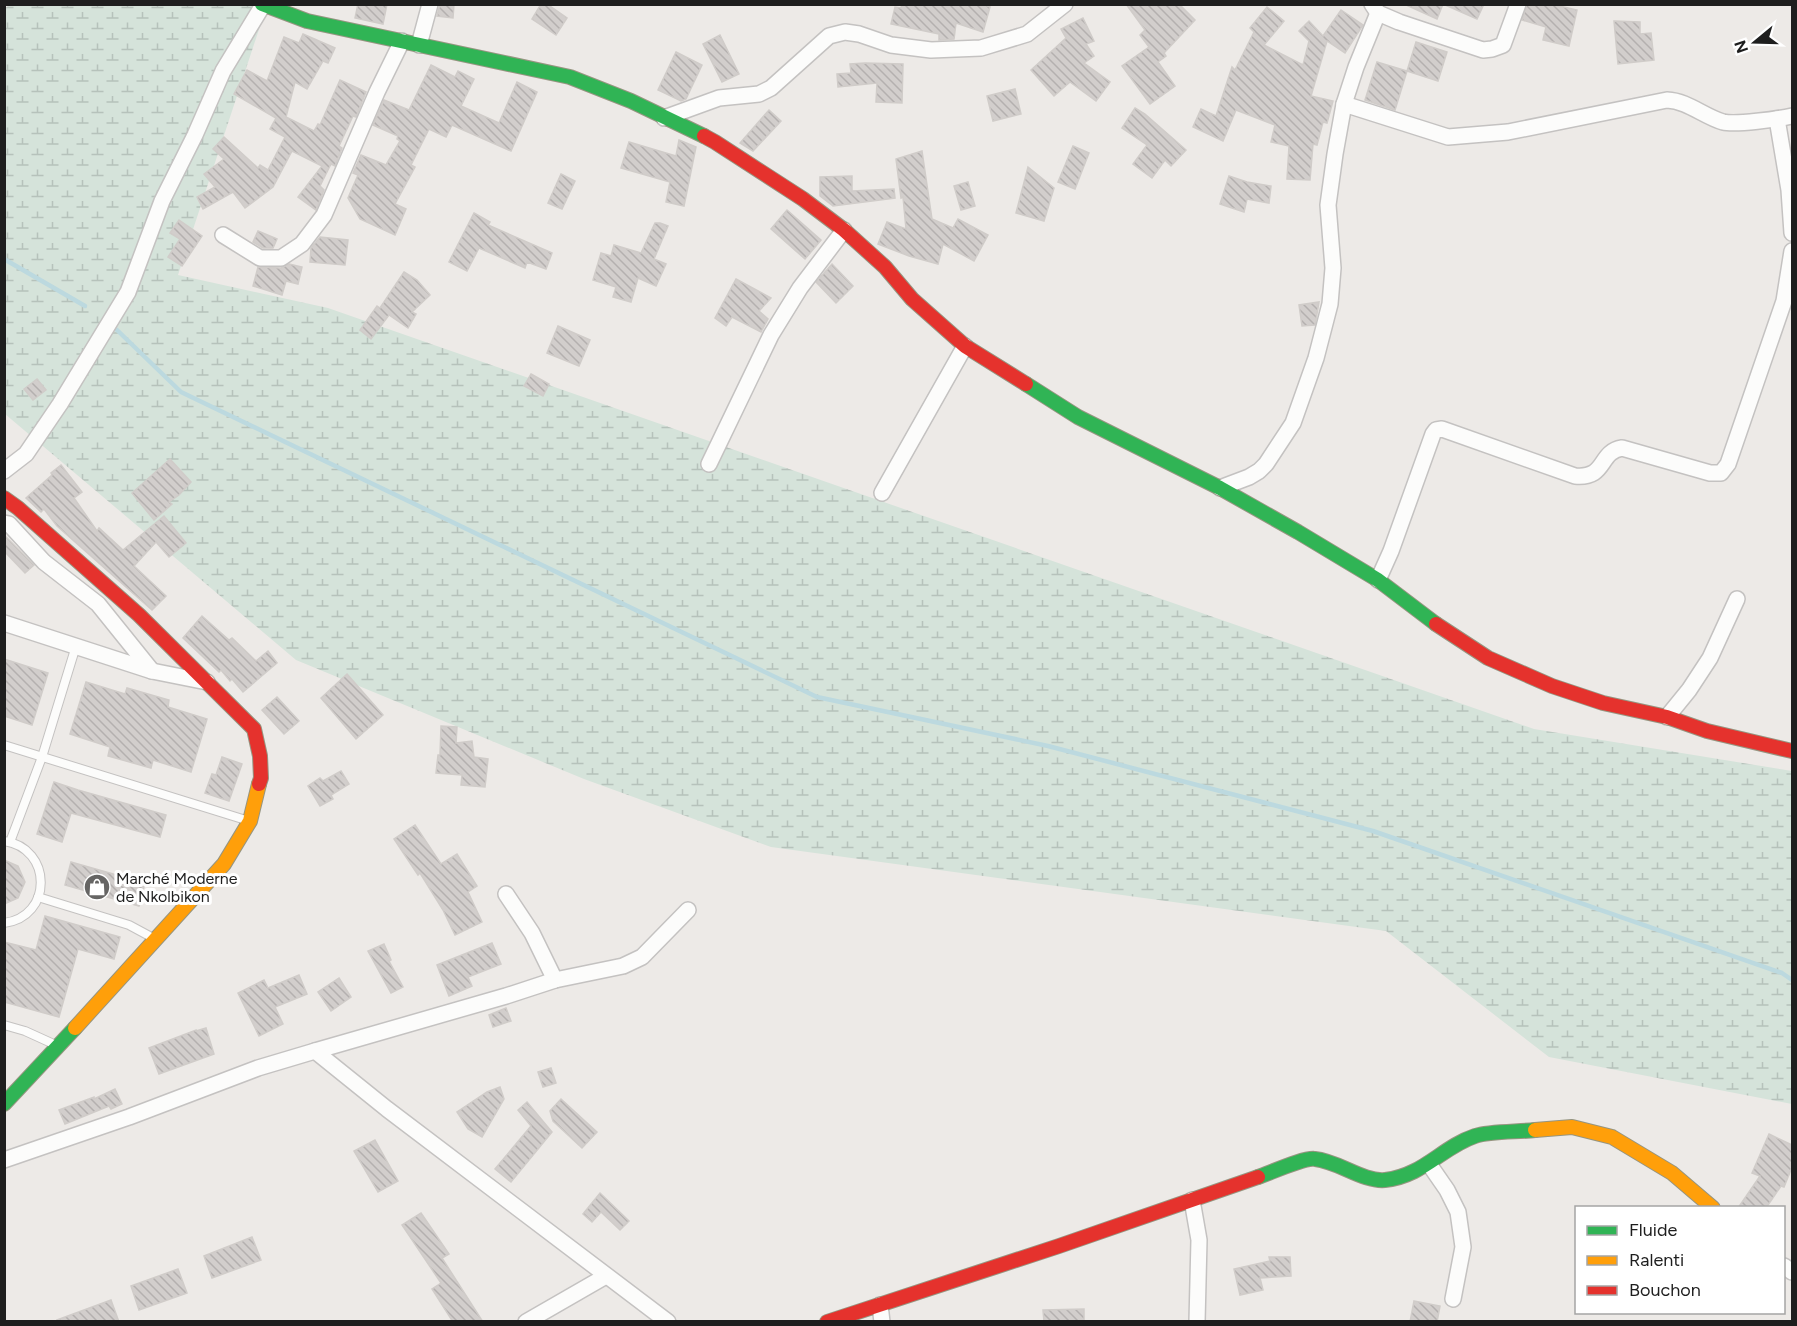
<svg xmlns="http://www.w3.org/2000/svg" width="1797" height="1326" viewBox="0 0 1797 1326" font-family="Figtree,sans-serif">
<defs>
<pattern id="wetland-marsh" width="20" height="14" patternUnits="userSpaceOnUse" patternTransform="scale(1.5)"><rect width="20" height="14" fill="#d5e3da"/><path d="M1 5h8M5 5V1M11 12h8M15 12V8" fill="none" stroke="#b6c2bb"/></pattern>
<pattern id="building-back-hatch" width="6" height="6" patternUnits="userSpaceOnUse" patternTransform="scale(1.5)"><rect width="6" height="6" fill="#d2cecc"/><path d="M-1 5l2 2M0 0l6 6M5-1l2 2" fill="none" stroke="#b4b0af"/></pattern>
</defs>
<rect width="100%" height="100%" fill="#edeae7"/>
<path fill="url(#wetland-marsh)" d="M12 4 267 5 178 275 328 308 1534 729 1792 771V1104L1549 1057 1386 931 771 847 584 779 296 660 5 414V8Z"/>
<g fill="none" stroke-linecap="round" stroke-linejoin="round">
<g stroke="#bcd9df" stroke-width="4.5">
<path d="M4 259 85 306"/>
<path d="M117 330 181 392 817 697 1048 746 1373 831 1782 973 1792 980"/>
</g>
</g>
<g fill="url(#building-back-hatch)" stroke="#d0ccc9" stroke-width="1.5">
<path d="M358 4H387L383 24 355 18Z"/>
<path d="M440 4H454L453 18 437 16Z"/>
<path d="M541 4H547L567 18 556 35 532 19Z"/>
<path d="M902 4H982L990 7 983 32 956 23 954 39 939 40V34L891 24 895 7 901 8Z"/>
<path d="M1126 4H1179L1195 20 1164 53 1166 56 1158 62 1175 86 1150 104 1122 66 1149 47 1140 35 1145 30Z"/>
<path d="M1404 4H1443L1437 19Z"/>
<path d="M1443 4H1484L1477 19Z"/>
<path d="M1527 4H1551L1577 10 1569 46 1543 40 1546 27 1522 20Z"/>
<path d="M1267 7 1284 21 1264 45 1303 65 1309 41 1299 31 1309 21 1323 36 1341 10 1363 25 1345 53 1327 41 1311 96 1333 101 1327 123 1323 122 1317 145 1313 144 1310 180 1287 179 1289 146 1271 142 1275 125 1236 110 1223 141 1193 127 1201 109 1216 116 1232 67 1235 70 1254 32 1250 28Z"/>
<path d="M1083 18 1094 41 1086 44 1094 56 1084 63 1110 82 1096 101 1070 82 1054 96 1031 70 1066 38 1061 29Z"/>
<path d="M1614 21 1640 22V34L1651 33 1654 60 1618 64Z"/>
<path d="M303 34 335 48 328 63 323 61 307 89 295 82 286 117 314 131 318 124 320 125 340 80 366 92 356 117 353 116 339 146 342 148 335 166 331 164 320 186 324 190 316 210 298 197 322 166 292 151 273 187 245 208 233 192 203 209 197 197 215 187 204 174 224 159 213 149 224 137 258 168 260 165 268 170 285 137 270 129 276 118 234 94 247 70 267 81 284 37 299 43Z"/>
<path d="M720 35 739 74 722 82 703 44Z"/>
<path d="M1416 42 1447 52 1438 81 1407 71Z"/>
<path d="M676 52 702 65 686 99 681 101 658 90Z"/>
<path d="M1377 62 1407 71 1395 110 1365 100Z"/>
<path d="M865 63 903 64 902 103 876 102 877 83 838 87 837 74 851 73 850 64Z"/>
<path d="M431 65 455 77 458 71 474 79 461 106 499 123 517 82 537 92 511 151 452 125 446 137 429 129 411 165 415 167 395 204 406 209 395 235 360 219 348 198 358 175 353 173 361 155 386 165 400 141 397 139 398 136 373 125 384 100 409 110Z"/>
<path d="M1015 89 1021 114 993 121 987 96Z"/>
<path d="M1135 108 1145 114 1186 150 1171 166 1165 160 1152 178 1133 164 1147 145 1122 128Z"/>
<path d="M769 110 781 121 753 151 740 143Z"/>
<path d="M679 140 696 147 684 206 666 202 670 182 621 168 629 142 676 156Z"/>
<path d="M1073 146 1089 153 1075 189 1058 182Z"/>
<path d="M922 151 932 219 953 228 958 219 988 235 974 261 943 244 938 264 909 256 878 244 887 222 906 229 903 197 901 198 896 159Z"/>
<path d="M1028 167 1054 188 1044 221 1016 213Z"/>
<path d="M561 174 575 181 562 209 548 203Z"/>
<path d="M852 176V191L894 189 895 198 833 206 820 196V177Z"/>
<path d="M1229 176 1247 182 1271 186 1269 203 1247 199 1244 212 1220 204Z"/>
<path d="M968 182 975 206 961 210 954 186Z"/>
<path d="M787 210 821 240 805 259 771 229Z"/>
<path d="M474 213 490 222 488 225 552 253 546 269 527 262 525 268 479 248 467 271 449 262Z"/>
<path d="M179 220 202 236 182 266 168 257 180 239 170 233Z"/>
<path d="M655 223H660L668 226 654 259 666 264 656 286 638 278 631 302 613 297 616 287 593 280 601 253 611 256 614 245 641 253Z"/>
<path d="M258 231 277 239 273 248H263L253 242Z"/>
<path d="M320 237 348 240 345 265 310 262 311 248Z"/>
<path d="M289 264 302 267 298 284 286 281 282 295 253 286 258 267 281 268Z"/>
<path d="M832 264 853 286 836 303 816 282Z"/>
<path d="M404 272 417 280 430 295 412 312 416 314 408 328 389 315 371 339 360 330 377 306 380 308Z"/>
<path d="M736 279 771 298 759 311 768 319 761 332 732 317 726 326 715 318Z"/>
<path d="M1319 302 1315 325 1302 326 1299 305Z"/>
<path d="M558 326 590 340 579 366 547 353Z"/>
<path d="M531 374 549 384 543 396 524 386Z"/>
<path d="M37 379 46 390 33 400 24 389Z"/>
<path d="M170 459 191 482 179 495 169 502 172 504 154 520 132 493Z"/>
<path d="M61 465 82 492 74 498 97 531 99 528 123 550 164 516 186 543 169 557 156 542 134 566 166 596 152 610 57 526 44 509 41 512 26 498 52 475 51 473Z"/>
<path d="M4 535 34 565 25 573 4 551Z"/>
<path d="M202 616 229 640 232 638 256 661 268 651 277 663 243 692 232 679 230 681 221 670 219 672 183 638Z"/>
<path d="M4 659 48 673 32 725 4 716Z"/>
<path d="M347 674 383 715 356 739 321 698Z"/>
<path d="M86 682 125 694 127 688 169 700 168 707 207 719 191 772 153 760 151 768 108 756 110 747 70 734Z"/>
<path d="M277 697 299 721 284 734 262 710Z"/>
<path d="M441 726 457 727 456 743 472 741 474 757 488 759 485 787 461 785 462 775 436 773 438 755H440Z"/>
<path d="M222 757 242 764 229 801 205 793 212 774 216 775Z"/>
<path d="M341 771 349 784 331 795 333 799 320 806 308 786 320 778 323 781Z"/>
<path d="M54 782 78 790 166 815 160 837 71 813 62 842 37 834Z"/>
<path d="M415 825 441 864 457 854 477 886 468 892 482 922 455 935 443 910 420 873 418 875 394 839Z"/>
<path d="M4 860 18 866 25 882 18 898 4 904Z"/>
<path d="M71 862 145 883 139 906 65 885Z"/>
<path d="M45 916 120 937 114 959 78 949 59 1017 4 1002V942L36 950Z"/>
<path d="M492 943 501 964 468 977 472 986 449 996 437 965Z"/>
<path d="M384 944 391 960 389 961 403 987 391 993 368 951Z"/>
<path d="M299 975 307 994 275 1007 283 1024 259 1036 238 993 264 980 268 988Z"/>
<path d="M339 978 351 997 331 1011 318 992Z"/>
<path d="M506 1008 511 1021 493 1027 489 1015Z"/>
<path d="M206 1028 214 1054 159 1074 149 1048 196 1030V1031Z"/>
<path d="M551 1068 556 1083 543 1087 538 1072Z"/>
<path d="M500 1087 504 1099 482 1137 468 1129 457 1112 487 1092Z"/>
<path d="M115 1089 122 1104 111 1109 109 1106 65 1124 59 1110 94 1097V1099Z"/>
<path d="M561 1099 597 1132 582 1148 553 1121 550 1111Z"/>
<path d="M527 1102 552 1132 511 1182 495 1169 531 1126 518 1110Z"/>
<path d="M1769 1134 1792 1145V1167L1784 1187 1781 1186 1766 1208H1738L1760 1176 1752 1173Z"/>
<path d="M375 1140 398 1181 378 1192 354 1151Z"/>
<path d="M600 1193 629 1221 620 1230 601 1212 592 1222 583 1214Z"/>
<path d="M421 1213 449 1254 442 1258 483 1322H453L432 1289 441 1283 402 1225Z"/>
<path d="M252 1237 261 1260 212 1278 204 1256Z"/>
<path d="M1269 1257H1290L1291 1276 1260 1278 1263 1290 1240 1295 1234 1269 1270 1261Z"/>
<path d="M178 1269 187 1293 139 1310 131 1286Z"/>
<path d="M111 1300 119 1322H58L57 1320Z"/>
<path d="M1414 1301 1440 1306 1437 1322H1410Z"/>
<path d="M1084 1309V1322H1044L1043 1310Z"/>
</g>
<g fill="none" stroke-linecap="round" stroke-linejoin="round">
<defs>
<g id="lane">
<path d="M4 745 249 821"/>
<path d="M4 841C53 848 53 917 4 923"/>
<path d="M10 842 42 757 76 646"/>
<path d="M38 897 129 925 155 939"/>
<path d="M4 1025 25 1031 58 1046"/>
</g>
<g id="street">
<path d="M1372 4 1378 13 1399 22 1483 50 1492 49 1503 45 1518 4"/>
<path d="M419 45 430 4"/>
<path d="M1344 104 1448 137 1508 132 1667 100C1688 101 1703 116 1723 122 1736 125 1778 119 1792 116"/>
<path d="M664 118 719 98 759 94 771 88 829 36 845 32 859 34 891 45 931 50 981 48 1027 34 1065 4"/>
<path d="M1777 119 1789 190 1792 233"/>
<path d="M223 235 260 258H281L302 244 324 215 377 92 402 41"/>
<path d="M709 464 771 335 800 288 844 230"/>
<path d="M4 471 26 454 60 404 128 292 162 201 195 135 223 71 263 5"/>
<path d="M1220 488 1249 477 1259 471 1266 464 1293 423 1316 358 1330 304 1333 268 1328 205 1335 154 1344 104 1356 67 1378 13"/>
<path d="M882 493 965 346"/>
<path d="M4 523 9 524 44 562 98 604 152 671"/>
<path d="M1378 580 1391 551 1433 434 1436 430 1442 429 1575 476C1607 479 1598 452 1622 448L1710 473H1721L1728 464 1784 301 1792 251"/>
<path d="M4 623 152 671 207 682"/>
<path d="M1667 717 1689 690 1710 658 1737 599"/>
<path d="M506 894 532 933 555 980"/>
<path d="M315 1051 506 996 555 980 623 966 642 957 688 910"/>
<path d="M4 1160 129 1117 258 1068 315 1051 387 1109 668 1322"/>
<path d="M1429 1164 1447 1190 1458 1212 1463 1247 1453 1299"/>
<path d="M1192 1200 1199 1240 1197 1322"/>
<path d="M1784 1266 1792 1272"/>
<path d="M880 1305 882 1322"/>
<path d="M526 1322 606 1276"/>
</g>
<g id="fast">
<path d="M262 4 307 21 570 77 631 101 704 136"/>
<path d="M1026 384 1078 417 1220 488 1298 532 1378 580 1436 624"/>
<path d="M4 1104 75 1028"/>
<path d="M1258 1177C1270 1173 1305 1157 1315 1159 1338 1161 1363 1182 1385 1180 1423 1176 1442 1147 1475 1136 1490 1131 1518 1132 1535 1130"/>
</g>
<g id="slow">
<path d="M75 1028 224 864 250 821 259 784"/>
<path d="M1535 1130 1572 1127 1612 1137 1672 1173 1713 1208"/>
</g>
<g id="jam">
<path d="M704 136 715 142 803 199 844 230 885 267 912 299 965 346 1026 384"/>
<path d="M4 498 18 508 139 615 254 729 260 756 261 778 259 784"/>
<path d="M1436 624 1488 658 1552 686 1603 703 1667 717 1707 731 1792 751"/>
<path d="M827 1322 1059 1246 1258 1177"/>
</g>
</defs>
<use href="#lane" stroke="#c4c2c1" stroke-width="10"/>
<use href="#street" stroke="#c4c2c1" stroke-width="18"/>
<use href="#fast" stroke="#969580" stroke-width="16"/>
<use href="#slow" stroke="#969580" stroke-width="16"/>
<use href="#jam" stroke="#969580" stroke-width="16"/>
<use href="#lane" stroke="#fcfcfb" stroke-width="8"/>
<use href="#street" stroke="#fcfcfb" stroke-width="15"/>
<use href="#fast" stroke="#30b455" stroke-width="14"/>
<use href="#slow" stroke="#ff9f0a" stroke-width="14"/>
<use href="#jam" stroke="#e5322d" stroke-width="14"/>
</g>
<defs>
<symbol id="shop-disc" viewBox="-11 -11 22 22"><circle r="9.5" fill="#666564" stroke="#fff"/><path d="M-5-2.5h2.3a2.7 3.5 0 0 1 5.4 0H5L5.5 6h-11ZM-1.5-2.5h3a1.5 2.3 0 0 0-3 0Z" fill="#fff"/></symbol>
</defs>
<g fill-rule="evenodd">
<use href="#shop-disc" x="82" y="872" width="30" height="30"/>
</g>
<g text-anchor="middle" stroke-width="6" stroke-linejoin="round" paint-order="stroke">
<g font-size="16" fill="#1e1e1e" stroke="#fff" text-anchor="start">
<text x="116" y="884">Marché Moderne<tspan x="116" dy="18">de Nkolbikon</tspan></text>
</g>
</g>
<rect width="1797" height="1326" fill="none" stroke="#1e1e1e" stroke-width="12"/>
<rect x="1575" y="1206" width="210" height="108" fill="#ffffff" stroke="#a5a5a5" stroke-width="1.5"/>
<rect x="1587" y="1226" width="30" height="9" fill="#30b455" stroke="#a5a5a5" stroke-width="1.5"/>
<text x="1629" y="1236" font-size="18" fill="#1e1e1e">Fluide</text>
<rect x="1587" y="1256" width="30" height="9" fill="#ff9f0a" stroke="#a5a5a5" stroke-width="1.5"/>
<text x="1629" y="1266" font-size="18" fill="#1e1e1e">Ralenti</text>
<rect x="1587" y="1286" width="30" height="9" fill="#e5322d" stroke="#a5a5a5" stroke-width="1.5"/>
<text x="1629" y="1296" font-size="18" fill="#1e1e1e">Bouchon</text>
<g transform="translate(1755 42) rotate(251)" stroke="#ffffff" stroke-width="4.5" paint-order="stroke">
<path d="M0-4.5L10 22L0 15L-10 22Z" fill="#1e1e1e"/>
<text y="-9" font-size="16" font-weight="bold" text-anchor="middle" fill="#1e1e1e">N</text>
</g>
</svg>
